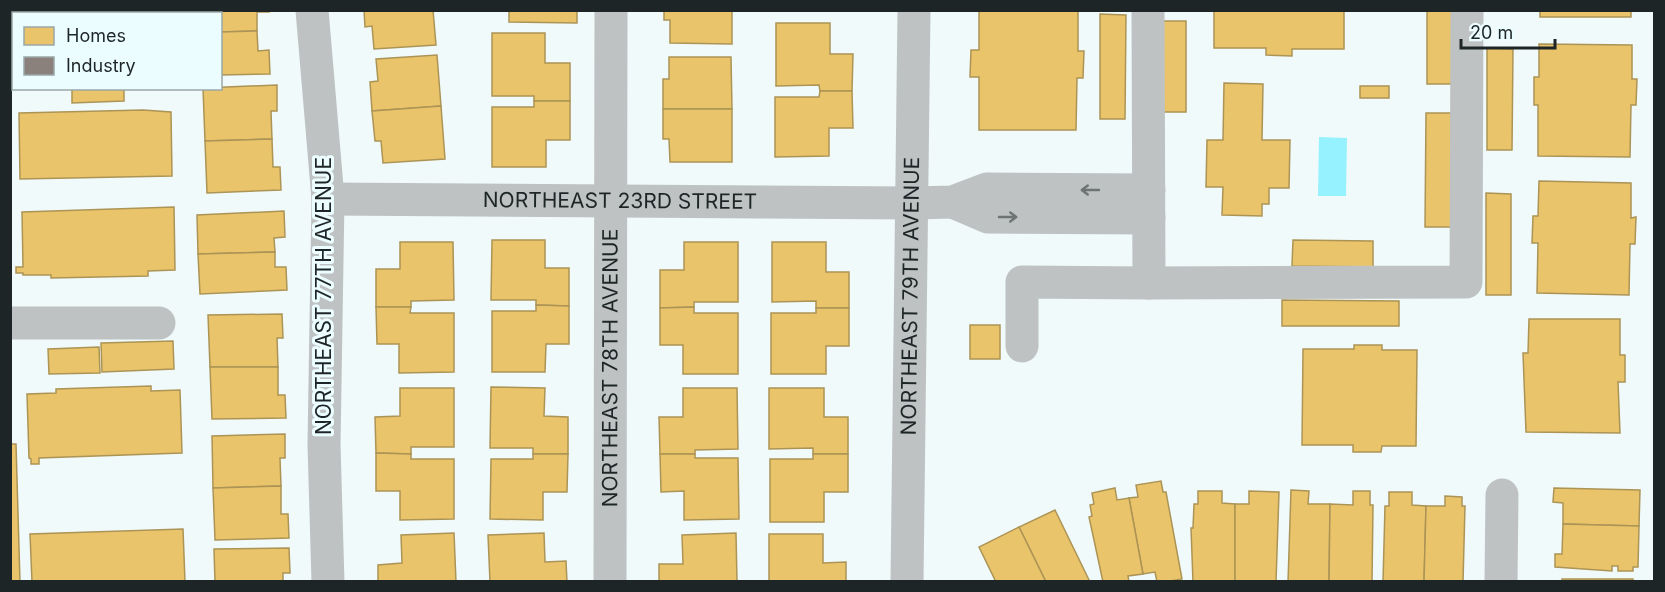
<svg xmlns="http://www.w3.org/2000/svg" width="1665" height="592" viewBox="0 0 1665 592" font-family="Inter,sans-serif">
<rect width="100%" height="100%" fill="#f0fafb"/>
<path fill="#96f2fe" d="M1319 137 1347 138 1346 196H1318Z"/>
<g fill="#e9c46a" stroke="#ac9456" stroke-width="1.5">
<path d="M200 10H269V12H257V31L220 32V14H200Z"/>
<path d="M364 10H433L436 45 374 49 372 26 365 27Z"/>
<path d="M509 10H577V23L509 22Z"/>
<path d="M664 10H732V44L670 43V20H664Z"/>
<path d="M979 10H1078V51H1084L1083 78H1077L1076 130H979V77H970L971 50H979Z"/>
<path d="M1214 10H1344V49H1292V56L1266 55V48H1214Z"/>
<rect x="1427" y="10" width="25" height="74"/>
<rect x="1540" y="10" width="91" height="7"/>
<path d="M1100 14 1126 15 1125 119H1100Z"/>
<path d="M1161 21H1186V112H1160Z"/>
<path d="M776 23H830V54H853L852 91H820L819 85 776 86Z"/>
<path d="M257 31 258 51 269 50 270 74 220 75V32Z"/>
<path d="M492 33H545V63H570V101H534V96H492Z"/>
<path d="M1539 44 1632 45V79H1637L1636 105H1631L1630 157 1538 156V105H1534V77H1539Z"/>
<path d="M1487 48 1513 49 1512 150H1487Z"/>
<path d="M437 55 441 106 372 111 370 82 378 81 376 59Z"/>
<path d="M669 57H731L732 109H663V79H669Z"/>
<path d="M1224 83 1263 84 1262 140H1290L1289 188H1269V204H1262V216L1222 215 1223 187H1206L1207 140H1223Z"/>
<path d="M277 85V111H271L272 139 205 141 203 88Z"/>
<rect x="1360" y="86" width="29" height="12"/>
<path d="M72 88H124V101L72 103Z"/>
<path d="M820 91H852L853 128H829V156L775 157V97H819Z"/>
<path d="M534 101H570V140H546V167H492V107H534Z"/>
<path d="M441 106 445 159 383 163 381 141H375L372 111Z"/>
<path d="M663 109H732V162H670L669 139H663Z"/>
<path d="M143 110 171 112 172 176 20 179 19 113Z"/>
<path d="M1426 113H1451V227H1425Z"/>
<path d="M272 139 273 167H280L281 190 207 193 205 141Z"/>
<path d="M1539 181 1631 183V218L1636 217 1635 244H1630L1629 295 1537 293 1538 243H1532L1533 216H1538Z"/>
<path d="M1486 193 1511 194V295H1486Z"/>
<path d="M174 207 175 270 148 271V276L51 278V275H23V273H16V267H23L22 212Z"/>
<path d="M284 211 285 237 274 238 275 252 198 254 197 215Z"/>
<path d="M492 240H545V268H569V306L536 305V300H491Z"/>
<path d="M1293 240 1373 241V267L1292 266Z"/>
<path d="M400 242H453L454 300 411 301V307H376V269H400Z"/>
<path d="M684 242H738V302H694V307L660 308V270H684Z"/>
<path d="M772 242H826V272H849V308H816V301L772 302Z"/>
<path d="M275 252V267H286L287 290 200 294 198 254Z"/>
<path d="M1282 300 1399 301V326H1282Z"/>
<path d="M536 305 569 306V344H546L545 372H492V311H536Z"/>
<path d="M376 307H411L410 313H454V372L399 373V344H377Z"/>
<path d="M694 307V313H738V374H683V345H660V308Z"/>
<path d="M816 308H849V346H826V374H771V313H816Z"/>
<path d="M282 314 283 338H277L278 367H210L208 315Z"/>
<path d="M1529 319H1620V355H1625V382H1618L1620 433 1526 432 1523 353H1528Z"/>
<rect x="970" y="325" width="30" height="34"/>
<path d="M173 341 174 369 102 372 101 343Z"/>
<path d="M1354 345H1382V350H1417L1416 446H1382L1381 452H1353V445H1302L1303 349H1354Z"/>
<path d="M99 347 100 373 49 374 48 349Z"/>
<path d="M210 367H278V395H285L286 418 212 419Z"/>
<path d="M151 386V391L180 390 182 453 39 458V464H31V459L29 458 27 394 56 393V389Z"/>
<path d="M491 387 545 388 544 416 568 417V454H533V448H490Z"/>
<path d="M400 388H454V447H411V454L376 453 375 417 400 416Z"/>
<path d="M683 388H737L738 449 695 450V454H660L659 417H683Z"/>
<path d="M769 388H824V417H848V454H813V448L769 449Z"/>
<path d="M285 434V458H280L281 486 213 488 212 436Z"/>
<path d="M10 444H16L20 582H10Z"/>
<path d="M376 453 411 454V459H454V519L400 520V491H376Z"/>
<path d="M533 454H568L567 492H543V520L490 519 491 459H533Z"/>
<path d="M660 454H695V458H738L739 519 684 520V491L661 492Z"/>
<path d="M813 454H848V492H824V522H770V459H813Z"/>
<path d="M1161 481 1163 492H1166L1182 579 1165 582H1157L1155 572 1143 574 1129 498 1138 497 1136 485Z"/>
<path d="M281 486V514H288L289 538 215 540 213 488Z"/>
<path d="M1115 488 1117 500 1129 498 1143 574 1128 576 1129 582H1103L1089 517 1092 516 1090 505 1094 504 1092 493Z"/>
<path d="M1554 488 1640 490 1639 526 1563 524V503L1553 502Z"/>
<path d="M1291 490 1309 491 1308 504H1330L1329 582H1288Z"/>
<path d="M1198 491H1222V503L1235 504V582H1193L1191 528H1193L1194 504H1198Z"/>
<path d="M1249 491 1279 492 1276 582H1235V504H1249Z"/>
<path d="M1353 491H1370V505H1373L1372 582H1329L1330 504 1353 505Z"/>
<path d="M1389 492H1412V505L1426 506 1424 582H1383L1385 506H1389Z"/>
<path d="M1445 496 1462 497V506H1465L1463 582H1424L1426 506H1445Z"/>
<path d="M1055 510 1090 582H1046L1019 527Z"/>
<path d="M1563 524 1639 526 1638 567H1633V571H1618V566H1612V571L1555 567V554H1562Z"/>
<path d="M1019 527 1046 582H996L979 547Z"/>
<path d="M183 529 185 582H32L30 534Z"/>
<path d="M454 533 456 582H378V565L402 563 401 535Z"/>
<path d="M544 533 545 562 566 561 567 582H490L488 535Z"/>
<path d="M736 533 737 582H659V564H683L682 535Z"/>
<path d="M769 534H823V563L846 562V582H769Z"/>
<path d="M289 548 290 573H283V582H215L214 549Z"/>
<rect x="1562" y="579" width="71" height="3"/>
</g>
<path fill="#8a817c" stroke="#6a6562" stroke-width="1.5" d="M119 10H166V14H40Z"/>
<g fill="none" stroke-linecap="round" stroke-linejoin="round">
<g stroke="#bec2c2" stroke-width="33">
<path d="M312 10 328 199 324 445 328 582"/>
<path d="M1148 10 1149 283 1466 282 1467 10"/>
<path id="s1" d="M328 199 912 203 953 202 987 189 1149 190"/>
<path d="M953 202 988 217 1149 218"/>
<path d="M10 323H159"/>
<path d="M1022 346V282L1149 283"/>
<path id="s2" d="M610 582 611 10"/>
<path id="s3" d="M907 582 914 10"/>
<path d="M1501 582 1502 495"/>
</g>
</g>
<defs><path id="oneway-shaft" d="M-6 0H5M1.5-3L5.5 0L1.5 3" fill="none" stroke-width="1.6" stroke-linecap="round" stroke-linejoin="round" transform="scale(1.5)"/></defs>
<g stroke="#6e7474">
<use href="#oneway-shaft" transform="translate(1090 190) rotate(-180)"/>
<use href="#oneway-shaft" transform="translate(1008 217)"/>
</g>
<g text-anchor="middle" stroke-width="6" stroke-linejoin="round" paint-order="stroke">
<g font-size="21" fill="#1e2526" stroke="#ecfdff">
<text dy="7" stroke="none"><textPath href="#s1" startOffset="292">NORTHEAST 23RD STREET</textPath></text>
<text transform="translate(324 296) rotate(-90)" y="7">NORTHEAST 77TH AVENUE</text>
<text dy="7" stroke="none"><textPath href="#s3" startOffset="286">NORTHEAST 79TH AVENUE</textPath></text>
<text dy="7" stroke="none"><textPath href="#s2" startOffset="214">NORTHEAST 78TH AVENUE</textPath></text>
</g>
</g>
<rect width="1665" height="592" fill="none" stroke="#1e2526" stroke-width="24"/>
<rect x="12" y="12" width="210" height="78" fill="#ecfdff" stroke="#9aa7a8" stroke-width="1.5"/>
<rect x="24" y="27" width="30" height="18" fill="#e9c46a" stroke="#9aa7a8" stroke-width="1.5"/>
<text x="66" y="42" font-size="18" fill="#1e2526">Homes</text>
<rect x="24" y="57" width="30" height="18" fill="#8a817c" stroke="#9aa7a8" stroke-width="1.5"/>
<text x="66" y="72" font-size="18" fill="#1e2526">Industry</text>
<path d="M1461 39v9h94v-9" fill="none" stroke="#1e2526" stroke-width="3"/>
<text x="1470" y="39" font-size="18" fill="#1e2526" stroke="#ecfdff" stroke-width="4.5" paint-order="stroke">20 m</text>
</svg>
